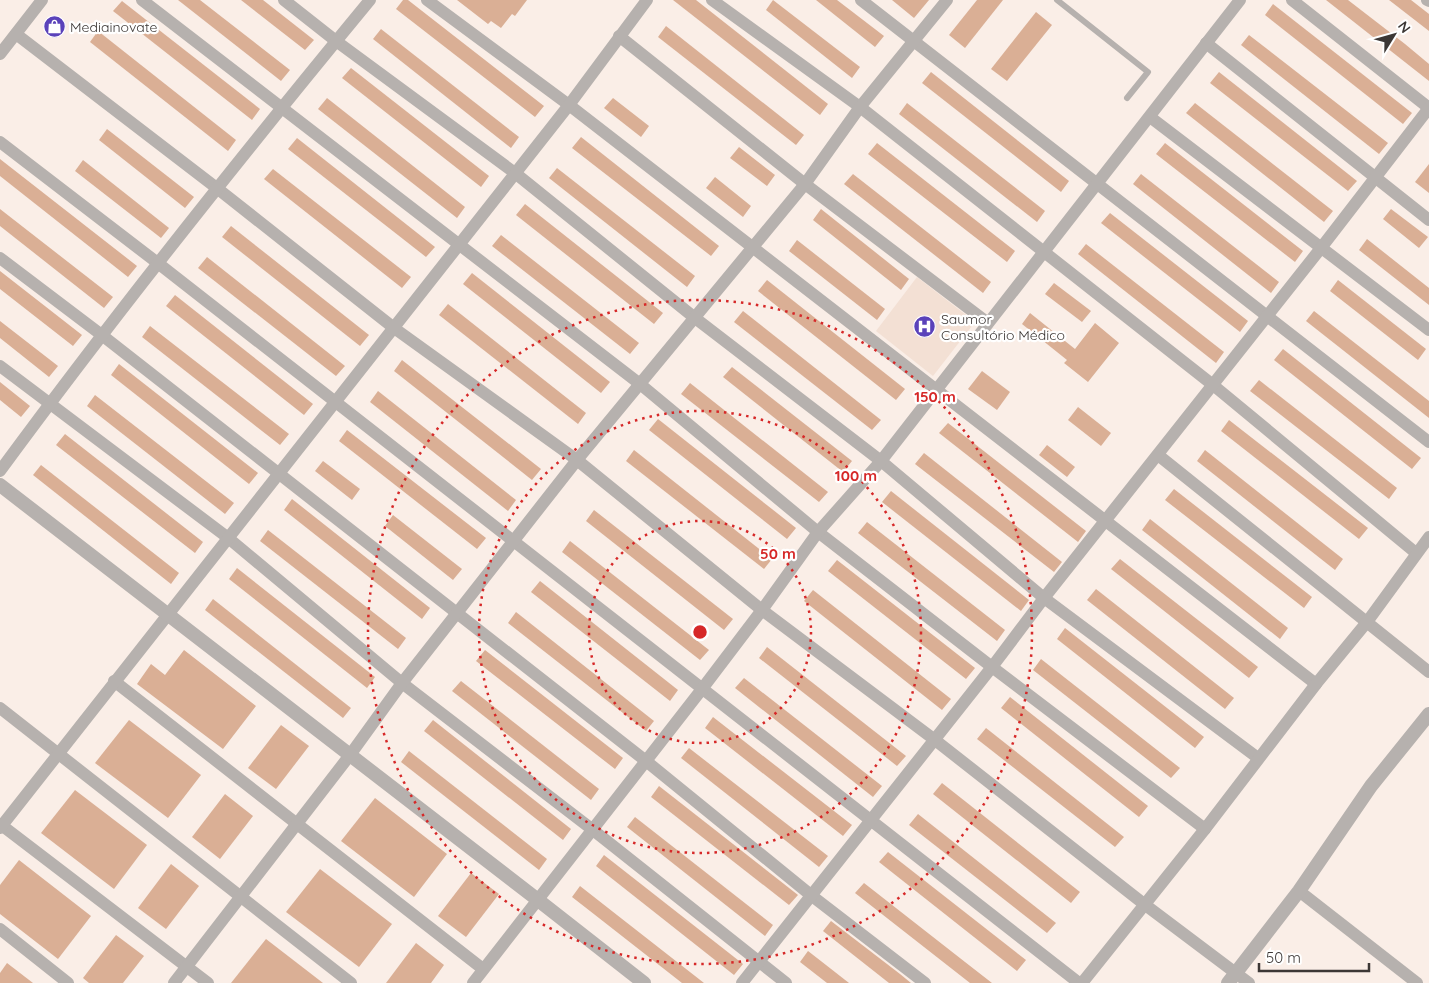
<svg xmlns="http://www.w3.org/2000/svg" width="1429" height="983" viewBox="0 0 1429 983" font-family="Quicksand,sans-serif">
<rect width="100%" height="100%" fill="#faeee7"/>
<path fill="#f3e0d4" d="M917 277 975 322 933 376 876 331Z"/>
<g fill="#daaf95">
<path d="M178 0H200L290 70 281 81Z"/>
<path d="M241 0H263L314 40 305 50Z"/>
<path d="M403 0H408L544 106 535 117 396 9Z"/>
<path d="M457 0H527L515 16 512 14 501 28 491 21 488 24Z"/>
<path d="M673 0H696L828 104 820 115Z"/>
<path d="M773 0 860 67 852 78 766 10Z"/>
<path d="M816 0H837L884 36 875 47Z"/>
<path d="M892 0H929L914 18Z"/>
<path d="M977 0H1003L965 48 949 35Z"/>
<path d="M1326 0H1348L1405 44 1429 64V81Z"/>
<path d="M1389 0H1411L1429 14V31Z"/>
<path d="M122 1 260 109 252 120 113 11Z"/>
<path d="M1273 4 1412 113 1403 124 1265 15Z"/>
<path d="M1036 12 1052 25 1007 81 991 69Z"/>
<path d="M666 26 804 135 796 145 658 37Z"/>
<path d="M381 29 519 137 511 148 373 39Z"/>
<path d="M98 31 236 140 228 151 90 42Z"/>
<path d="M1249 35 1388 143 1379 154 1241 45Z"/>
<path d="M351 68 489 176 481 187 342 78Z"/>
<path d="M931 72 1069 181 1061 192 922 83Z"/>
<path d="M1219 72 1357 181 1348 191 1210 83Z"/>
<path d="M327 98 465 207 457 218 318 109Z"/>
<path d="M613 98 649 126 641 137 604 108Z"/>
<path d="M907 103 1045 211 1037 222 899 114Z"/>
<path d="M1195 103 1333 211 1324 222 1186 113Z"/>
<path d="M107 129 194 197 185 208 99 140Z"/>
<path d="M581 137 719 246 711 256 572 148Z"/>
<path d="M297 138 435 247 426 257 288 149Z"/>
<path d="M877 143 1015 251 1007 262 868 154Z"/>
<path d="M1165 143 1303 251 1295 262 1156 154Z"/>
<path d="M739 147 775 175 767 186 730 158Z"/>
<path d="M0 159 137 266 128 277 0 176Z"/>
<path d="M83 160 169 228 161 238 75 171Z"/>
<path d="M1429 164V193L1415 182Z"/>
<path d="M557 168 695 276 687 287 549 178Z"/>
<path d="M273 169 411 277 402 288 264 179Z"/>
<path d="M853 174 991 282 983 293 844 184Z"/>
<path d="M1141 174 1279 282 1271 293 1133 184Z"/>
<path d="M715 177 751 206 743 217 706 188Z"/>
<path d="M525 204 663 313 654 324 516 215Z"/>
<path d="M0 209 113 297 104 308 0 226Z"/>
<path d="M821 209 909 279 901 290 813 220Z"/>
<path d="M1391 209 1428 237 1419 248 1383 219Z"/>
<path d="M1110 213 1248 321 1240 332 1101 223Z"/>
<path d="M231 226 369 335 360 346 222 237Z"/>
<path d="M501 235 639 343 630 354 492 246Z"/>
<path d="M1367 239 1429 288V305L1359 250Z"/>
<path d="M797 240 885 309 877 320 789 251Z"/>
<path d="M1086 244 1224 352 1216 363 1078 254Z"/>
<path d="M207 257 345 366 336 376 198 268Z"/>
<path d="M0 271 82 335 73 346 0 289Z"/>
<path d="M472 273 610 382 601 393 463 284Z"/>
<path d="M767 280 905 389 896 400 758 291Z"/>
<path d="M1338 280 1426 349 1418 360 1330 291Z"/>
<path d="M1054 283 1091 311 1082 322 1045 294Z"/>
<path d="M175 295 313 404 304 415 166 306Z"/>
<path d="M448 304 586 413 578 424 439 315Z"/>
<path d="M743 311 881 420 872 430 734 322Z"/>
<path d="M1314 311 1429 401V418L1306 321Z"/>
<path d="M1030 313 1075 349 1095 323 1119 343 1088 382 1064 363 1067 360 1022 324Z"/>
<path d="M0 321 58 366 49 377 0 338Z"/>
<path d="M150 326 289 434 280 445 142 337Z"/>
<path d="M1283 349 1421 458 1412 469 1274 360Z"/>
<path d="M402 360 541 469 532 480 394 371Z"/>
<path d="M119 364 258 473 249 484 111 375Z"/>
<path d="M732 367 852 461 843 472 723 377Z"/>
<path d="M982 371 1010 392 997 410 968 389Z"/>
<path d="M1259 380 1397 488 1389 499 1250 391Z"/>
<path d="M0 382 30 406 21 417 0 400Z"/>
<path d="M690 383 828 492 819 502 681 394Z"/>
<path d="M378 391 516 500 508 511 370 402Z"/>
<path d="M95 395 234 503 225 514 87 406Z"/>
<path d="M1078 407 1111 433 1101 446 1068 420Z"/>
<path d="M658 419 796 528 787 539 649 430Z"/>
<path d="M1229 420 1368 528 1359 539 1221 431Z"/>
<path d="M948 423 1086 531 1078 542 939 433Z"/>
<path d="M347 430 486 538 477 549 339 441Z"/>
<path d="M65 434 203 542 195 553 56 445Z"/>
<path d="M1047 445 1075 467 1067 477 1039 455Z"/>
<path d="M634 450 772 559 764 569 626 461Z"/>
<path d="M1205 450 1343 559 1335 570 1197 461Z"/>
<path d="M924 453 1062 562 1054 572 915 464Z"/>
<path d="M323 461 360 489 352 500 315 471Z"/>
<path d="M41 465 179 573 171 584 33 475Z"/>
<path d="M1174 489 1312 597 1304 608 1165 500Z"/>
<path d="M891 491 1029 600 1021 611 882 502Z"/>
<path d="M292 499 430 608 422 619 284 510Z"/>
<path d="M594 510 733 619 724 630 586 521Z"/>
<path d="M393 515 462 569 453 580 385 526Z"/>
<path d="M1150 519 1288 628 1280 639 1142 530Z"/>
<path d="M867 522 1005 630 997 641 858 533Z"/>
<path d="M268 530 406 638 398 649 260 541Z"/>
<path d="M570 541 709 650 700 660 562 552Z"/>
<path d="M1120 559 1258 667 1249 678 1111 569Z"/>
<path d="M837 560 975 668 966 679 828 571Z"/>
<path d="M237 568 375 677 367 688 229 579Z"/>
<path d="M540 581 678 690 670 701 531 592Z"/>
<path d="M1096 589 1234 698 1225 709 1087 600Z"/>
<path d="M813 590 951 699 942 710 804 601Z"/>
<path d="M213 599 351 708 343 718 205 610Z"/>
<path d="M516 612 654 721 646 731 508 623Z"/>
<path d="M1065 628 1204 737 1195 748 1057 639Z"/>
<path d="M767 647 906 756 897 766 759 658Z"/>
<path d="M184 650 256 706 223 749 137 684 151 664 165 675Z"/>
<path d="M485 650 623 758 615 769 476 661Z"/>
<path d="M1041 659 1180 768 1171 778 1033 670Z"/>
<path d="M744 678 882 786 873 797 735 688Z"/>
<path d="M461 681 599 789 591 800 452 691Z"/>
<path d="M1010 697 1148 806 1139 817 1001 708Z"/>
<path d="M713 717 852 825 843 836 705 728Z"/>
<path d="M129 720 201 775 168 818 95 763Z"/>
<path d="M433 720 571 829 563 840 424 731Z"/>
<path d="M281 725 309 746 276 789 248 768Z"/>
<path d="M986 728 1124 837 1115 847 977 739Z"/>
<path d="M689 748 828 856 819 867 681 758Z"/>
<path d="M409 751 547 859 539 870 401 762Z"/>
<path d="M942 783 1080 892 1071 903 933 794Z"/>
<path d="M659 786 798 895 789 905 651 797Z"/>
<path d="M75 790 147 845 114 889 41 833Z"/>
<path d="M225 794 253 816 220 859 192 837Z"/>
<path d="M375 798 447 854 414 897 341 841Z"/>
<path d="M918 814 1056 923 1047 933 909 825Z"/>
<path d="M635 817 773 925 765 936 627 827Z"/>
<path d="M888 852 1026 960 1017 971 879 862Z"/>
<path d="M604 855 743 964 734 975 596 866Z"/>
<path d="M19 860 91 916 58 959 0 914V885Z"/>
<path d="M171 864 199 886 166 929 138 908Z"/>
<path d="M320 869 392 924 359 967 286 912Z"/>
<path d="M471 873 499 894 466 937 438 916Z"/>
<path d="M864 883 965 962 992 983H970L855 893Z"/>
<path d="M580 886 617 915 704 983H682L590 911 572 897Z"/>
<path d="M831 921 900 974 911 983H889L823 931Z"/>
<path d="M116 935 144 956 123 983H89L83 978Z"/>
<path d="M266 939 323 983H231Z"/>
<path d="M416 943 444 965 431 983H386Z"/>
<path d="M808 951 826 965 849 983H827L800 962Z"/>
<path d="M7 963 33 983H0V973Z"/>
</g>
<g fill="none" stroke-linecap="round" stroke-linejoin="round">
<path stroke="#b6b1ae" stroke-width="6" d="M1057 0 1148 72 1127 98"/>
<g stroke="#b6b1ae" stroke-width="12">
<path d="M142 0 640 384 818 532 992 667 1205 829"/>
<path d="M284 0 336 41 515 173 695 318 881 461 1044 598 1258 758"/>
<path d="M427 0 569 105 1316 684"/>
<path d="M712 0 860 107 1213 385 1416 553"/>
<path d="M861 0 1429 442"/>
<path d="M1292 0 1429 108"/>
<path d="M1427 0 1429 1"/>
<path d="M16 34 218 189 394 328 577 460 762 610 935 740 1144 904 1249 983"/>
<path d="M619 36 805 184 988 323"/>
<path d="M1206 43 1429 220"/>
<path d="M0 54 42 0"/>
<path d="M1150 117 1429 330"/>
<path d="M0 142 159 264 1079 983"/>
<path d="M0 258 103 336 646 761 812 896 925 983"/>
<path d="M0 366 227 537 402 683 593 830 786 983"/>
<path d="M1158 455 1429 672"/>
<path d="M0 471C118 310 243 154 370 0"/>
<path d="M114 681 483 969"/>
<path d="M0 708 351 983"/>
<path d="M0 824 208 983"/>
<path d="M0 828 569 105 647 0"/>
<path d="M1299 891 1417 983"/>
<path d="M0 929 68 983"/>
<path d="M174 983 350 755 402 683 577 460 805 184 860 107 947 0"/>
<path d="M473 983 702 689 762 610 818 532 881 461 1240 0"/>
<path d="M742 983 992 667 1044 598 1321 248 1429 108"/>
<path d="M1082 983 1205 829 1316 684 1367 622 1429 537"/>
</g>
<g stroke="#b6b1ae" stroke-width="14">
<path d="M0 485 538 900 644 983"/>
<path d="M1228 983 1299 891 1371 786 1429 714"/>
</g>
</g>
<g fill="none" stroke="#d62828" stroke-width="2.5" stroke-dasharray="2.5 5">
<circle cx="700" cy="632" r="111"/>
<circle cx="700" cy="632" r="221"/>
<circle cx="700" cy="632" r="332"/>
</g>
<defs>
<symbol id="shop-disc" viewBox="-11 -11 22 22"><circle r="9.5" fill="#5a42ba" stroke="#fff"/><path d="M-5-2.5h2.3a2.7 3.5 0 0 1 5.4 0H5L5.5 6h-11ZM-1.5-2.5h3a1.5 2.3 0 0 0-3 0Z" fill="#fff"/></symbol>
<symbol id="hospital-disc" viewBox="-11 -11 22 22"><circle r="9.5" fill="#5a42ba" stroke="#fff"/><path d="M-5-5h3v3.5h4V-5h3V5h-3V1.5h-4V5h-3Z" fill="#fff"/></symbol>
</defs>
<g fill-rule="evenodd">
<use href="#shop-disc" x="42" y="14" width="25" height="25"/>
<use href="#hospital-disc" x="912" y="314" width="25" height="25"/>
</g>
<g text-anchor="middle" stroke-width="4.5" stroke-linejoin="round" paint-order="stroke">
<g font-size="14" fill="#3c3735" stroke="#fff" text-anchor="start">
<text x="70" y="32">Mediainovate</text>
<text x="941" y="324">Saumor<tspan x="941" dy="16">Consultório Médico</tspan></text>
</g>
</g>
<circle cx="700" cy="632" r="8" fill="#d62828" stroke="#fff" stroke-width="2.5"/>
<g font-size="15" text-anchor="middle" font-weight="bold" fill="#d62828" stroke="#fff" stroke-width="4.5" stroke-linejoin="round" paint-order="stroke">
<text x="935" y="402">150 m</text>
<text x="856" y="481">100 m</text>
<text x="778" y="559">50 m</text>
</g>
<g transform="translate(1394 35) rotate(53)" stroke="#ffffff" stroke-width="4" paint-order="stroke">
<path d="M0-4L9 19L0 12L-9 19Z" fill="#3c3735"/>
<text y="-8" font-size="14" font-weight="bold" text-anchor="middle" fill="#3c3735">N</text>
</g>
<path d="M1259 963v8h110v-8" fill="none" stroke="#3c3735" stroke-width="2.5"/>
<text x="1266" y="963" font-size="15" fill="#3c3735" stroke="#ffffff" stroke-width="4" paint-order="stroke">50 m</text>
</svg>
